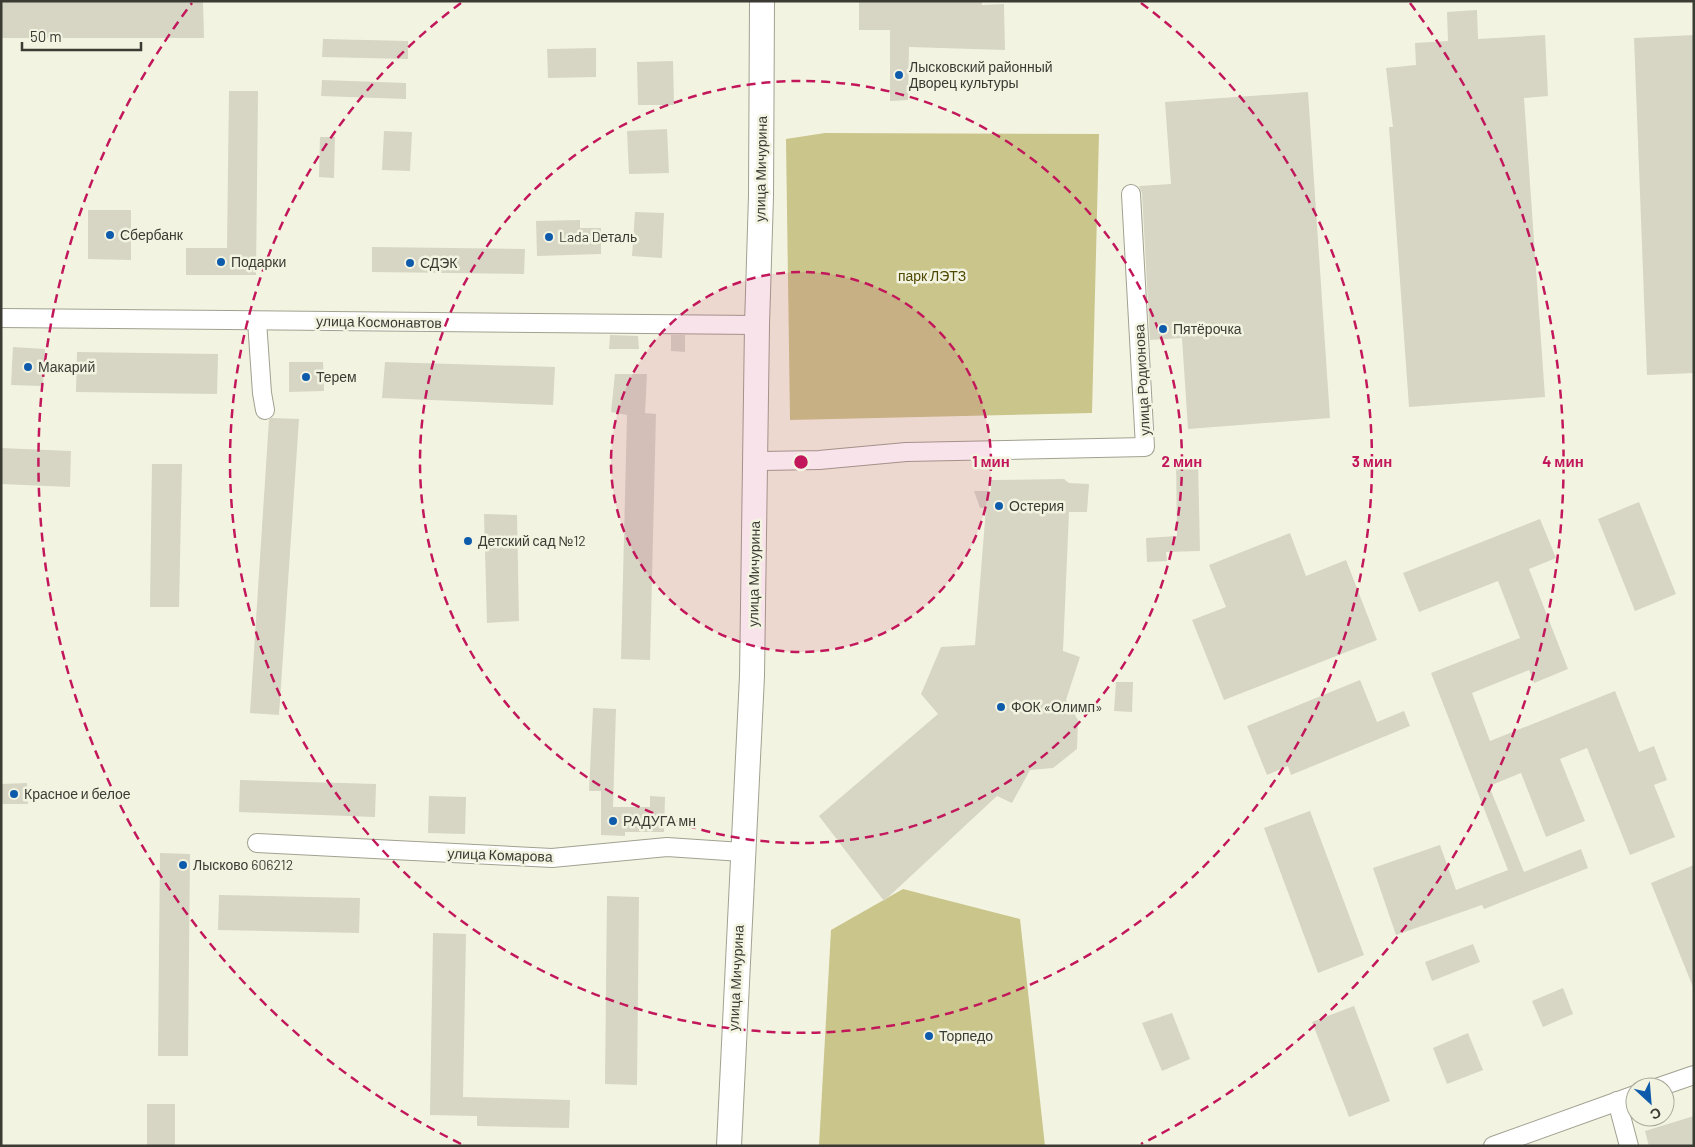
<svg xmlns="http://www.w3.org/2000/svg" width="1695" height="1147" viewBox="0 0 1695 1147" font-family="Barlow,sans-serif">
<rect width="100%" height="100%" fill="#f3f3e1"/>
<g fill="#c9c58b">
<path d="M825 133 1099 134 1092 413 790 420 786 139Z"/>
<path d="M903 889 1020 919 1045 1146H819L831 930Z"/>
</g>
<g fill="#d7d6c5">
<path d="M1 1H203L204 38H1Z"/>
<path d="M859 1H982V5L1004 4 1005 50 909 47 908 100 890 101V30H859Z"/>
<path d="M1477 10 1478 39 1545 35 1548 96 1524 98 1545 397 1409 407 1389 127H1393L1386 68 1416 65 1415 43 1448 41 1447 12Z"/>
<path d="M1694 35V373L1647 375 1634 38Z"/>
<path d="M323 39 408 41V59L322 57Z"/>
<path d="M596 48V77L548 78 547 49Z"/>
<path d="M673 61 674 105H638L637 62Z"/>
<path d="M322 80 406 83V99L321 96Z"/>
<path d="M229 91H258L256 275H186V248H227Z"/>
<path d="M1308 92 1330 418 1188 429 1182 338 1150 340 1142 193 1139 186 1171 184 1165 102Z"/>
<path d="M667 129 669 173 629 174 627 131Z"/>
<path d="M384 131 412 132 410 171 382 170Z"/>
<path d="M320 137H335L334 178 319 177Z"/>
<path d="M88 210H131V260L88 259Z"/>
<path d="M635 212 664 213 662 258 632 256Z"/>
<path d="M580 220V228H601V254L537 256 536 221Z"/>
<path d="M372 247 525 249 524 274 372 272Z"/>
<path d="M610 335 638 336 639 349H609Z"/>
<path d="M671 335H685V352L671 351Z"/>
<path d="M13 347 45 349 43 386 11 385Z"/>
<path d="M77 352 218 354 217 394 76 392Z"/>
<path d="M289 362H323L324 391 289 392Z"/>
<path d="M385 362 555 367 553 405 382 398Z"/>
<path d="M615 374H647L645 413 656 414 650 660 621 659 627 415 611 412Z"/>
<path d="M272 418 299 419 279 715 250 713 269 419Z"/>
<path d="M1 448 71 451 70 487 1 484Z"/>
<path d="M1198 459 1200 551 1166 552 1167 561 1147 562 1146 538 1177 536 1176 460Z"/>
<path d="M152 464H182L179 607H150Z"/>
<path d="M1064 479 1069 483 1089 484 1087 512H1069L1063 651 1080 657 1066 700 1078 720 1077 749 1053 768 1030 770 1012 803 997 796 884 901 819 816 938 714 921 694 941 647 975 645 986 508H980L974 491H991V480Z"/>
<path d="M1639 502 1676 594 1635 611 1598 519Z"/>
<path d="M484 514 517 515 519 621 487 623Z"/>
<path d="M1540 519 1556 558 1529 569 1568 669 1534 683 1529 670 1472 693 1490 741 1615 691 1639 752 1654 746 1667 780 1654 785 1675 837 1630 855 1587 748 1560 759 1585 821 1546 837 1521 773 1489 786 1524 872 1581 849 1588 868 1484 909 1482 905 1396 935 1373 868 1440 845 1456 890 1508 870 1431 673 1520 638 1498 581 1419 612 1403 573Z"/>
<path d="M1290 533 1306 576 1346 560 1377 640 1224 700 1192 620 1226 607 1209 565Z"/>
<path d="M1360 680 1377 722 1404 711 1410 726 1291 775 1288 766 1267 775 1247 726Z"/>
<path d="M1116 682H1133L1132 712 1114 711Z"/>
<path d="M593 708 616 709 613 807H650V796L665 797 664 832H625V836L601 835V791H589Z"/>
<path d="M240 780 376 784 375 817 239 812Z"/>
<path d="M27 783 28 804H1V784Z"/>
<path d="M429 796 466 797 465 834 428 833Z"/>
<path d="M1310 811 1364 955 1318 973 1264 828Z"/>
<path d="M160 853 190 854 188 1056H158Z"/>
<path d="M1694 865V986L1693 987 1651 883Z"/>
<path d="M219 895 360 898 359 933 218 930Z"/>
<path d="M607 896 639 897 637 1085 605 1084Z"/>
<path d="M433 933 466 934 463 1097 570 1100 569 1128 477 1126V1116L430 1115Z"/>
<path d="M1473 944 1480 962 1432 981 1425 962Z"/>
<path d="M1563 988 1573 1014 1543 1027 1532 1001Z"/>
<path d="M1354 1006 1390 1101 1349 1117 1312 1022Z"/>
<path d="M1172 1013 1190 1059 1162 1071 1142 1023Z"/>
<path d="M1468 1033 1483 1070 1447 1084 1433 1048Z"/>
<rect x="147" y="1104" width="28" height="42"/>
<path d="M1694 1116V1146H1649L1645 1131Z"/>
</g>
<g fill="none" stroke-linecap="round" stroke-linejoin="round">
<defs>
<g id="street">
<path d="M1 318 757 325"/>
<path d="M257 321 262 393 265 410"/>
<path d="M756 461 819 460 906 452 1145 447 1131 194"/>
<path d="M257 843 552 858 667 847 742 852"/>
<path d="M1659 1087 1694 1075"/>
<path d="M1617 1101 1629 1146"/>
<path d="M1493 1146 1635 1095"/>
</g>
<path id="secondary" d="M729 1146 752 676 757 325 761 196 762 1"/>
</defs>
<use href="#street" stroke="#a2a191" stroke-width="20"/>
<use href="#secondary" stroke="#a2a191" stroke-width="26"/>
<use href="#street" stroke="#fff" stroke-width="18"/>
<use href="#secondary" stroke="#fff" stroke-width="24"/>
</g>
<circle cx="801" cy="462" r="190" fill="#c2185b" fill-opacity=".12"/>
<g fill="none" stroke="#c2185b" stroke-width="2.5" stroke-dasharray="9 6">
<circle cx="801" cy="462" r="190"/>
<circle cx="801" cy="462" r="381"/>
<path d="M1141 3A571 571 0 1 1 461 3"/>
<path d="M461 1144A762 762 0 0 1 192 3M1410 3A762 762 0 0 1 1141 1144"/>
</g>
<g fill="#0d5baa" stroke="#f3f3e1" stroke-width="2">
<circle cx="899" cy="75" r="5"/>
<circle cx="110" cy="235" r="5"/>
<circle cx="549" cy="237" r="5"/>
<circle cx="221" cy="262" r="5"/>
<circle cx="410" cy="263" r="5"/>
<circle cx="1163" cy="329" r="5"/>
<circle cx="28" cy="367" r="5"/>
<circle cx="306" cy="377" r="5"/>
<circle cx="999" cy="506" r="5"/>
<circle cx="468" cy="541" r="5"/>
<circle cx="1001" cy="707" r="5"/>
<circle cx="14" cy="794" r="5"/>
<circle cx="613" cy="821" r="5"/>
<circle cx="183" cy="865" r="5"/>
<circle cx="929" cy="1036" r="5"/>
</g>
<g text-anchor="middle" stroke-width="5" stroke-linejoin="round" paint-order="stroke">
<g font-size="14" fill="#3b3b34" stroke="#f3f3e1" text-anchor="start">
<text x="909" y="72">Лысковский районный<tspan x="909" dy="16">Дворец культуры</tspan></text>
<text x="120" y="240">Сбербанк</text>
<text x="559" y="242">Lada Dеталь</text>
<text x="231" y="267">Подарки</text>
<text x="420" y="268">СДЭК</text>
<text x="1173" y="334">Пятёрочка</text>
<text x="38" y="372">Макарий</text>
<text x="316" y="382">Терем</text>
<text x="1009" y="511">Остерия</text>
<text x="478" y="546">Детский сад №12</text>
<text x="1011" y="712">ФОК «Олимп»</text>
<text x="24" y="799">Красное и белое</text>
<text x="623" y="826">РАДУГА мн</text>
<text x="193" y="870">Лысково 606212</text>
<text x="939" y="1041">Торпедо</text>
</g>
<g font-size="14" fill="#3b3b34" stroke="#f3f3e1">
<text transform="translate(761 169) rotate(-89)" y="5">улица Мичурина</text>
<text transform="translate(379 322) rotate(1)" y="5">улица Космонавтов</text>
<text transform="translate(1142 380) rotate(-93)" y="5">улица Родионова</text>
<text transform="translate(754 574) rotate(-89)" y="5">улица Мичурина</text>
<text transform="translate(500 855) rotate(2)" y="5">улица Комарова</text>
<text transform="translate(736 978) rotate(-87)" y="5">улица Мичурина</text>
</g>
<g font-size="14" fill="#4e4800" stroke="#f3f3e1">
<text x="932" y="281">парк ЛЭТЗ</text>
</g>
</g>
<circle cx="801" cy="462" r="8" fill="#c2185b" stroke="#f3f3e1" stroke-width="2.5"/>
<g font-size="15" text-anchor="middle" font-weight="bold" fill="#c2185b" stroke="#f3f3e1" stroke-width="5" stroke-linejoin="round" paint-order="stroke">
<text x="991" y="467">1 мин</text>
<text x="1182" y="467">2 мин</text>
<text x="1372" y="467">3 мин</text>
<text x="1563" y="467">4 мин</text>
</g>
<rect width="1695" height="1147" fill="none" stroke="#3b3b34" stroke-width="5"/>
<g transform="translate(1650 1102) rotate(154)"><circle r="24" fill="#f3f3e1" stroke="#a9a99c"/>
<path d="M0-4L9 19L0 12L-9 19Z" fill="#0d5baa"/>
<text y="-8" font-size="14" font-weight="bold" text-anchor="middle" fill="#3b3b34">С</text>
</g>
<path d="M22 42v8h119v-8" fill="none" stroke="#3b3b34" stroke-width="2.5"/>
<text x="30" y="42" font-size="15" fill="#3b3b34" stroke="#f3f3e1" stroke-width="4" paint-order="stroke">50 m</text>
</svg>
